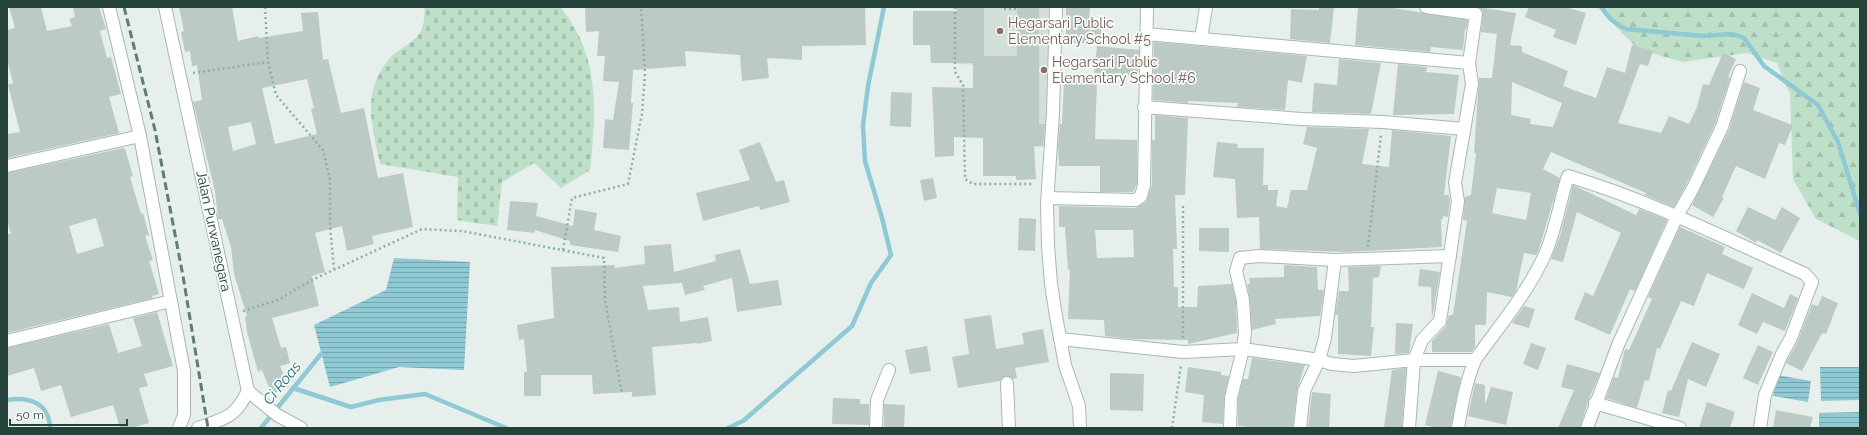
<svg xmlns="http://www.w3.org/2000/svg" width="1867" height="435" viewBox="0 0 1867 435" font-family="Raleway,sans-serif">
<defs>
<pattern id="forest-firs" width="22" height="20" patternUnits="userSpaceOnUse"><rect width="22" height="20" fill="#bfe0c8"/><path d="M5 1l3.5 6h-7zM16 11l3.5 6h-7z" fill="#a4c1ad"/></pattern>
<pattern id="cemetery-stones" width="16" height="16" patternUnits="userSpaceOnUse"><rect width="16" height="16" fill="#bfe0c8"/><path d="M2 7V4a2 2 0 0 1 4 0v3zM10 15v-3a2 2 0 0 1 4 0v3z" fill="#a4c1ad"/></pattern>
<pattern id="water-rules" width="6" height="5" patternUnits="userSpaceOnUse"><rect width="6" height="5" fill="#8ec9d4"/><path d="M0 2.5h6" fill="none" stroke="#74a5ad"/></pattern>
</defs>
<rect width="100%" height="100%" fill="#e6efeb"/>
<path fill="#d4dfda" d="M956 7H1054L1048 147H1016L983 65 957 64Z"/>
<path fill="url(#forest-firs)" d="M1597 7H1860V241L1816 219 1793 179 1790 94 1777 63 1747 53 1682 62 1638 49Z"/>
<path fill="url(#cemetery-stones)" d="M425 7H561C567 16 574 26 579 36 599 79 595 124 590 170L561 188 534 163 502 182 497 226 457 220 458 177 380 164C372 125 361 93 389 59 398 48 417 43 422 28 425 22 424 13 425 7Z"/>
<g fill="url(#water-rules)">
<path d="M394 258 470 262 464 370 399 367 330 387 314 325 386 290Z"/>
<path d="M1820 367H1860V400L1821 401Z"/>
<path d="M1776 375 1811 381 1808 402 1773 396Z"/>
<path d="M1860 412V428H1819V413Z"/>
</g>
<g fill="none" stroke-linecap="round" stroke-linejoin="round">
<g stroke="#8ec9d4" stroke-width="4.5">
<path d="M1602 7C1607 18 1615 24 1626 29L1703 36 1733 34 1744 38 1764 66 1818 105 1838 142 1860 214"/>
<path d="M293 388 351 407 379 400 425 394 506 428"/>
<path d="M7 400C29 396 49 403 50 428"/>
<path d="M261 428 321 354"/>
<path d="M728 428 743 421 852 326 871 283 891 255 882 218 865 161 863 125 868 86 884 7"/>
</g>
</g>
<g fill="#bbcac4" fill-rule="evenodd">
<path d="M9 7H41L47 31 72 26 69 19 75 17 73 7H99L106 29 100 31 107 58 111 57 121 94 109 97 119 133 7 158V134L20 132 8 85 13 83 7 59V30L15 28Z"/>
<path d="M179 7H232L238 41 258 36V38L303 31 301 13 318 12 323 60 328 59 341 113 364 108 378 178 403 173 413 227 372 236 374 244 347 251 342 226 315 233 325 272 312 276 319 306 272 318 281 348 286 347 290 363 280 366 289 387 272 394 262 370 258 372 247 332 245 317 247 316 234 274 231 247 222 219H218L215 191 193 102 202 100 197 65 192 66 190 51 185 52 181 32 184 31ZM307 79 314 108 311 109 317 134 275 144 262 88ZM251 122 256 144 233 151 228 127Z"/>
<path d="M585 7H865L866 45 802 46V60L767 58 769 78 742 81 740 55 685 51 686 66 633 70 631 103H633L629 150 603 148 605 119 613 120 619 82 603 81 605 56H597L599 31 586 32Z"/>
<path d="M957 7H984V56H1017V7H1039V124H1045L1043 146H1034L1036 179 1016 180V176H983V138L954 137V156L935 157 932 87 973 88V63H931L930 45H913V11H957Z"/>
<path d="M1066 7H1090L1089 22H1101V43H1066Z"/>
<path d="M1319 7H1334L1330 43 1290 39 1291 9 1319 10Z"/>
<path d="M1358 7H1387L1468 20 1466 29H1465L1463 50 1431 47 1430 52 1355 45Z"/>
<path d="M1478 7 1516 13 1510 45 1522 46V52L1568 71 1563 86 1596 98 1607 67 1625 73 1632 45 1653 51 1648 66 1640 64 1618 123 1661 133 1669 116 1689 124 1697 107 1703 84 1709 85 1723 53 1736 59 1728 77 1730 78 1715 124 1686 185 1674 207 1645 195 1646 193 1551 152 1543 169 1560 178 1539 249 1536 255 1524 253 1516 291 1512 297 1487 292 1486 325H1475V347L1471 352H1432V341L1446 326 1449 315H1453L1467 221 1463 220 1465 197 1471 195 1476 153H1474L1479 78H1492L1497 34 1481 32 1483 15V11ZM1512 82 1562 103 1553 127 1530 124 1531 119 1511 115ZM1497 188 1531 193 1526 220 1492 213Z"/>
<path d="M1529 7H1565L1586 13 1576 45 1553 37 1556 30 1525 17Z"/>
<path d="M1154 42 1200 46 1307 56 1302 83 1288 80 1285 110 1237 107 1238 103 1188 101V103L1153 100Z"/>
<path d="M1097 46 1139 50 1138 77 1094 73Z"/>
<path d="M1339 59 1381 63 1371 114 1312 112 1314 83 1337 85Z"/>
<path d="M1398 64 1427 67 1426 72 1459 75 1454 114 1393 115Z"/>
<path d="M1064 81 1097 82 1095 139 1137 140V184L1133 192H1100V166H1059L1058 146 1060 124H1062Z"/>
<path d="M1744 82 1760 88 1753 110 1793 125 1785 145 1779 143 1765 179 1736 166 1722 197 1724 198 1713 217 1692 205 1729 130Z"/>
<path d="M891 92 912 93 911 127 890 126Z"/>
<path d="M1155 115 1188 118 1185 195H1175L1177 249H1173L1174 287H1178V307H1197L1198 286 1232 284 1236 301 1237 333 1188 344V340L1131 339 1105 336 1104 320 1068 319 1070 269 1068 270 1065 227H1059V206L1136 208 1146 202 1152 185V140H1155ZM1095 230H1133L1134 257 1097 258Z"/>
<path d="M1307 127 1369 129 1362 164 1389 167 1392 130 1451 136 1444 195H1449L1450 201 1448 217 1443 216V219H1441L1442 247 1347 252 1260 249 1259 217 1237 218 1235 179 1213 177 1217 142 1238 144 1237 148H1264L1263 185H1268V190H1278L1276 206 1287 208 1291 190H1307L1317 148 1303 144Z"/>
<path d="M760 142 776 182 784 180 790 202 760 210 759 206 703 221 696 193 750 180 739 150Z"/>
<path d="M123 148 125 149 133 176 130 177 141 214 143 213 149 235 145 236 153 260 149 261 159 294 152 296 153 298 7 333V234H11L7 220V173ZM96 218 104 246 77 254 69 226Z"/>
<path d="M933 178 937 198 924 201 920 180Z"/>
<path d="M1573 185 1636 215 1639 209 1667 220 1635 291 1630 289 1610 335 1574 319 1585 292 1593 296 1621 233 1577 212 1563 262 1551 259 1560 236Z"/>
<path d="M510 201 538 203 536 216 573 226 575 209 597 213 594 230 621 236 618 252 570 245V241L535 230V233L507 230Z"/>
<path d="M1748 207 1775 220 1782 207 1800 218 1781 253 1757 240 1756 243 1736 231Z"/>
<path d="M1019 218 1036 219 1035 251 1018 250Z"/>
<path d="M1680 227 1725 247 1722 254 1753 268 1744 289 1707 273 1694 306 1681 301 1660 349 1657 348 1649 381 1645 380 1637 408 1606 398 1614 377 1618 378 1625 349 1629 350 1652 299 1648 297Z"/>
<path d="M1199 228H1229V252L1199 251Z"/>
<path d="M671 244 674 272 716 261 715 255 740 249 750 284 778 280 782 305 737 312 732 278 703 286 705 290 685 295 682 283 643 286 648 310 679 307 680 322 708 317 712 341 697 344V343L652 347 656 395 632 397V392L593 394 592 375H541V396H524V372H527L524 339 519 340 517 325 554 318 551 267 615 265 614 268 645 264 644 246Z"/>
<path d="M1284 265 1317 267 1318 290H1324L1320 316 1275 319 1276 324 1252 330 1250 300 1247 284H1250L1249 278 1284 277Z"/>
<path d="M1381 266 1379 277 1373 278 1371 327H1374L1371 356 1338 354V315H1335L1339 291H1349L1348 267Z"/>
<path d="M1420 269 1440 272 1432 319 1431 287 1418 286Z"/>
<path d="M1752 293 1784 308 1790 294 1798 298 1785 331 1763 322 1757 334 1738 325Z"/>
<path d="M1822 296 1838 303 1826 334 1822 333 1802 371 1786 363 1798 341 1812 304 1818 306Z"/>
<path d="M1524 306 1535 309 1529 328 1512 323Z"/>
<path d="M157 312 173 366 144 374 148 386 139 388 149 423 131 428H120L113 405 71 417 61 385 41 391 34 368 7 376V348L109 324 118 353 142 346 133 318Z"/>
<path d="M991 315 996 349 1024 344 1022 333 1043 329 1049 362 1015 368 1017 378 1013 379 1006 376 1000 381 958 388 952 357 969 354 964 319Z"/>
<path d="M1396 323 1413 324 1409 353 1395 354Z"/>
<path d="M1692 342 1720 354 1706 387 1688 379 1679 417 1662 413 1668 390 1671 391Z"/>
<path d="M1531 343 1546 348 1538 370 1523 364Z"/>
<path d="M1758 345 1773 352 1758 385 1743 378Z"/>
<path d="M927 346 931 371 910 374 905 350Z"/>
<path d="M1252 358 1305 365 1297 390 1293 428H1261L1238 426V399L1243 379H1248Z"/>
<path d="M1567 364 1600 373 1588 401 1580 428H1558L1574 390 1561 387Z"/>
<path d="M1188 367 1221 372V375L1229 376 1224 398 1223 424 1202 422 1204 395 1185 392Z"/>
<path d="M1406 368 1402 428H1384L1392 370Z"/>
<path d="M1438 371 1461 377 1451 428H1438L1425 425Z"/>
<path d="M1110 373 1144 374 1143 411 1110 410Z"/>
<path d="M1475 383 1485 385V405L1491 387 1513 392 1506 425 1468 416Z"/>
<path d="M1312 392 1331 394 1329 428H1308Z"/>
<path d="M833 398 860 399V404H869V425L832 424Z"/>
<path d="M1707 402 1735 412 1730 428H1699Z"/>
<path d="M884 404 905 405 904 428H884Z"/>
<path d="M1776 410 1813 417 1810 428H1773Z"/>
</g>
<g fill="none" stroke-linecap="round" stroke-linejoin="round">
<defs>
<g id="minor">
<path d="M109 7 140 136 184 371V415L179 428"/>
<path d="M165 7 248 391 277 415 301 428"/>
<path d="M1056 7 1053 113 1047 204 1048 245 1051 284 1056 316 1065 365 1079 406 1080 428"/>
<path d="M1146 34 1469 63 1476 14 1426 7"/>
<path d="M1201 39 1206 7"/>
<path d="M1144 107 1301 119 1383 122 1464 129"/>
<path d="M7 166 140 136"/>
<path d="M1048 198 1136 200 1141 196 1144 185 1147 7"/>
<path d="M1335 260 1450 256"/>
<path d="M1060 339 1183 352 1243 349 1293 356 1319 360 1332 364 1354 366 1414 360H1475"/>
<path d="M7 341 171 301"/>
<path d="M1007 383 1009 428"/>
<path d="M1595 403 1680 428"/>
<path d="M198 428C225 418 234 419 248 391"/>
<path d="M876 428 877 400 889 370"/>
<path d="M1230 428 1231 398 1243 349 1245 333 1243 300 1236 271 1240 258 1259 256 1335 260 1325 338 1319 360 1304 391 1300 428"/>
<path d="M1409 428 1414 360 1422 340 1440 321 1458 201 1455 183 1472 84 1469 63"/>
<path d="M1458 428C1462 404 1466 382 1475 360 1500 325 1529 291 1546 252 1556 228 1560 201 1568 176 1651 201 1727 239 1805 274L1812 282 1791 338 1782 354 1765 395 1760 428"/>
<path d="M1587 428 1618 345 1677 216 1693 188 1722 127 1740 71"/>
</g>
</defs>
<use href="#minor" stroke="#a8b8b2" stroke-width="14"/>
<g stroke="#86b3a5" stroke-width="2.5" stroke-dasharray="2 3" stroke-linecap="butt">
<path d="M265 7 268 62 276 95 323 150 330 180V226L334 269"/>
<path d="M955 7V72L963 85 965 179 973 184H1034"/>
<path d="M1004 9H1017"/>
<path d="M193 73 268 62"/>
<path d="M1183 206V338"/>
<path d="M1368 247 1381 135"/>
<path d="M563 250 572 198 628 184 642 114 645 73 641 7"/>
<path d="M243 311 278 300 312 280 422 229 462 231 604 258 605 300 622 394"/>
<path d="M1172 428 1181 365"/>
</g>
<use href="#minor" stroke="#fff" stroke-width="12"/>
<path stroke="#5f7d75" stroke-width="3" stroke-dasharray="8 4" stroke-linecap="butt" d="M124 7 155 130 183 276 208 428"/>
</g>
<g fill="#8d6e63" stroke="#f7fbf9" stroke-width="1.5">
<circle cx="1000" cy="31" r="4"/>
<circle cx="1044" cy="70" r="4"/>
</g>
<g text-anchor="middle" stroke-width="3.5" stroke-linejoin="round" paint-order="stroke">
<g font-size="14" fill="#785e54" stroke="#f7fbf9" text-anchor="start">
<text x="1008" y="28">Hegarsari Public<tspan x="1008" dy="16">Elementary School #5</tspan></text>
<text x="1052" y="67">Hegarsari Public<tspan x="1052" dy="16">Elementary School #6</tspan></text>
</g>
<g font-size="14" fill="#24423a" stroke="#f7fbf9">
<text transform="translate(214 231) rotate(78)" y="5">Jalan Purwanegara</text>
</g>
<g font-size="15" font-style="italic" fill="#1c6f80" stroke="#f7fbf9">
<text transform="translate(282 383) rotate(-51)" y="5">Ci Roas</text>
</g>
</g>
<rect width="1867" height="435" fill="none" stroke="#24423a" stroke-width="16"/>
<path d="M10 419v6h117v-6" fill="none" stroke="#24423a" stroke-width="2"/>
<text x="16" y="419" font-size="12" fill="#24423a" stroke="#f7fbf9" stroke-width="3" paint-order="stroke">50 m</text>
</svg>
